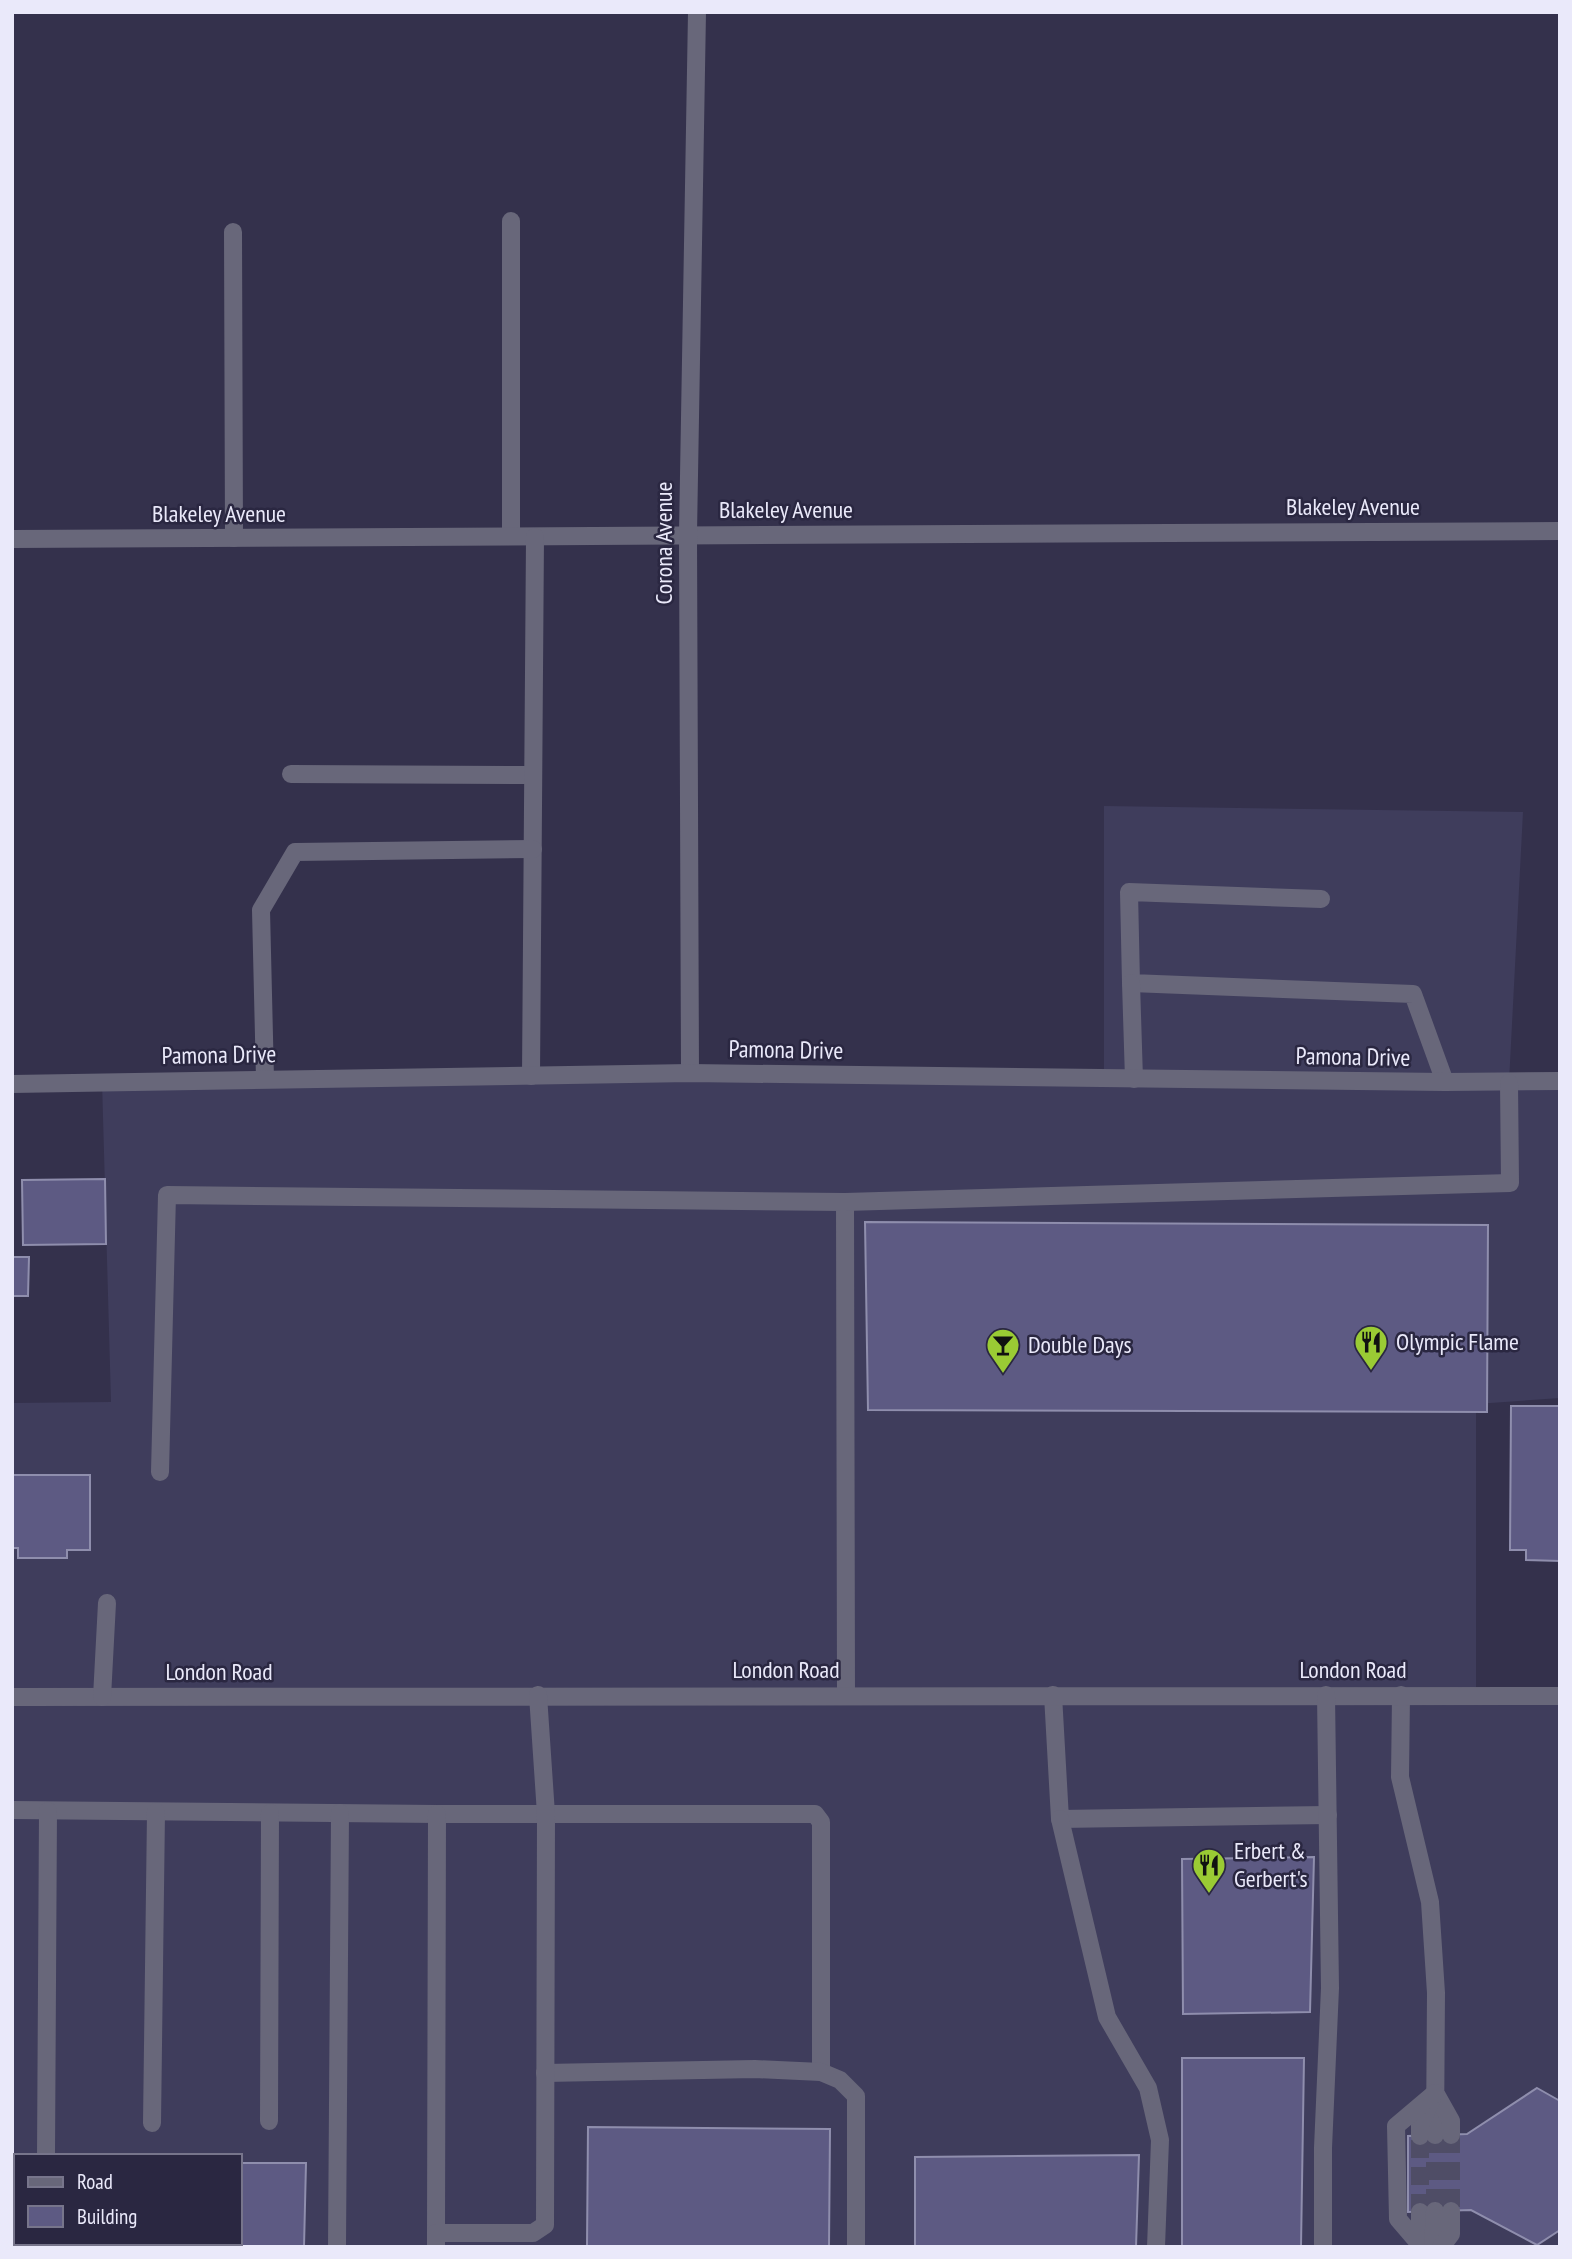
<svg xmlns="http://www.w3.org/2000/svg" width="1572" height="2259" viewBox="0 0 1572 2259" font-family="'PT Sans Narrow',sans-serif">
<rect width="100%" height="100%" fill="#34314c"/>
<path fill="#3f3d5c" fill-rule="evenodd" d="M1104 806 1523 812 1509 1082 1560 1081V1398L1476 1404V1694L1560 1696V2247H12V1403L111 1402 102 1081 1104 1078ZM16 2156H240V2243H16Z"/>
<g fill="#5d5a83" stroke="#8f8ead" stroke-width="2">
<path d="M105 1179 106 1244 23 1245 22 1180Z"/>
<path d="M865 1222 1488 1225 1487 1412 868 1410Z"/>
<path d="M12 1257H29L28 1296H12Z"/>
<path d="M1511 1406H1560V1561L1526 1560V1550H1510Z"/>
<path d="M12 1475H90V1550H67V1558H18V1548H12Z"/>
<path d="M1314 1857 1310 2012 1183 2014 1182 1859Z"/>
<path d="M1182 2058H1304L1301 2247H1182Z"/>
<path d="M1537 2088 1560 2101V2230L1537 2245 1471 2210 1408 2212V2136L1467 2134Z"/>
<path d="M588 2127 830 2129 829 2247H587Z"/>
<path d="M1139 2155 1136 2247H915V2157Z"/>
<path d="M240 2163H306L304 2247H92V2243H240Z"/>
</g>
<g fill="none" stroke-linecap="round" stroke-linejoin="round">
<g stroke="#4f4d66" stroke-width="18" stroke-dasharray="18 9" stroke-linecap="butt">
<path d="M1435 2135V2211"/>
<path d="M1451 2135V2211"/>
<path d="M1420 2212V2136"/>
</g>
<g stroke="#68677a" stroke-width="18">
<path d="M511 221V536"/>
<path d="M233 232 234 538"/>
<path d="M12 539 1560 531"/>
<path d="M291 774 533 775"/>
<path d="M1321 899 1129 892 1131 983 1413 994 1445 1082"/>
<path d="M1131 983 1134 1079"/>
<path d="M690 1073 688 534 697 12"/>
<path d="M531 1076 535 537"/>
<path d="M265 1079 261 910 295 852 533 849"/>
<path d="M12 1084 690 1073 1445 1082 1560 1081"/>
<path d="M845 1202 846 1695"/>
<path d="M160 1472 167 1195 845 1202 1510 1183 1509 1083"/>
<path d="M1053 1695 1060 1819 1328 1815"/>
<path d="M1401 1695 1400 1777 1430 1902 1436 1993 1435 2135"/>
<path d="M12 1697 1560 1696"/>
<path d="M102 1697 107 1603"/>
<path d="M12 1810 437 1814H815L821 1822V2072"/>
<path d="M1060 1819 1107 2017 1148 2088 1160 2140 1156 2247"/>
<path d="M545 2073 755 2069 821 2072 840 2080 856 2096V2247"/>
<path d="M1437 2096 1451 2121V2135"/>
<path d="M269 2121 270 1813"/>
<path d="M152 2123 156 1812"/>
<path d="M1420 2136V2125L1432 2099"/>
<path d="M46 2156 48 1811"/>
<path d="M12 2210H16"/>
<path d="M1420 2212V2224L1427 2245"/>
<path d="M436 2233 437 1814"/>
<path d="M45 2247 46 2243"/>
<path d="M337 2247 340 1813"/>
<path d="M436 2247V2233H533L545 2225 546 1814 538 1695"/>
<path d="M1323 2247V2148L1330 1988 1326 1695"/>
<path d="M1422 2247 1398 2219 1396 2126 1435 2093"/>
<path d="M1433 2247 1435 2211"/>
<path d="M1441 2247 1451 2234V2211"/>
</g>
</g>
<defs>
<symbol id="restaurant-pin" viewBox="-11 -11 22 30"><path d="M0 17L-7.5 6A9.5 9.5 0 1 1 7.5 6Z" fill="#9acb34" stroke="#2a2741"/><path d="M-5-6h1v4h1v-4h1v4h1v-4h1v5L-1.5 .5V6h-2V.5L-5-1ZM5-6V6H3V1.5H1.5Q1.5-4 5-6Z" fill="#111"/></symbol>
<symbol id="bar-pin" viewBox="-11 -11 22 30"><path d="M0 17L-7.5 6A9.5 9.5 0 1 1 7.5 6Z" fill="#9acb34" stroke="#2a2741"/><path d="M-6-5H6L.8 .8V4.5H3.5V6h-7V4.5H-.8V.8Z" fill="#111"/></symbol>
</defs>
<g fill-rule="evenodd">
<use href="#restaurant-pin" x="1352" y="1323" width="38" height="52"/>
<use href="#bar-pin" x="984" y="1326" width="38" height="52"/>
<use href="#restaurant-pin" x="1190" y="1846" width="38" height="52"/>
</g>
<g text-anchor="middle" stroke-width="5" stroke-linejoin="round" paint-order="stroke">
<g font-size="24" fill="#eae9fa" stroke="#2a2741">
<text x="1353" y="515">Blakeley Avenue</text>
<text x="786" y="518">Blakeley Avenue</text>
<text x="219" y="522">Blakeley Avenue</text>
<text transform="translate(664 543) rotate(-90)" y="8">Corona Avenue</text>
<text transform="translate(786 1050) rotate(1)" y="8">Pamona Drive</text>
<text transform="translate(219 1055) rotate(-1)" y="8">Pamona Drive</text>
<text transform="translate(1353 1057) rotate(1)" y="8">Pamona Drive</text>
<text x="786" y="1678">London Road</text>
<text x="1353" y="1678">London Road</text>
<text x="219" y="1680">London Road</text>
</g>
<g font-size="24" fill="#eae9fa" stroke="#2a2741" text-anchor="start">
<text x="1396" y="1350">Olympic Flame</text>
<text x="1028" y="1353">Double Days</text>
<text x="1234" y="1859">Erbert &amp;<tspan x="1234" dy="28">Gerbert's</tspan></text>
</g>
</g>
<rect width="1572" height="2259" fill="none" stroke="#eae9fa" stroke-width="28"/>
<rect x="14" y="2154" width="228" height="91" fill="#2a2741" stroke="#77758b" stroke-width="2"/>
<rect x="28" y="2177" width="35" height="10" fill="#68677a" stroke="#77758b" stroke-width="2"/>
<text x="77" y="2189" font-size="21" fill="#eae9fa">Road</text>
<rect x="28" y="2206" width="35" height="21" fill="#5d5a83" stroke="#77758b" stroke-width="2"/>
<text x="77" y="2224" font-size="21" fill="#eae9fa">Building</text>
</svg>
